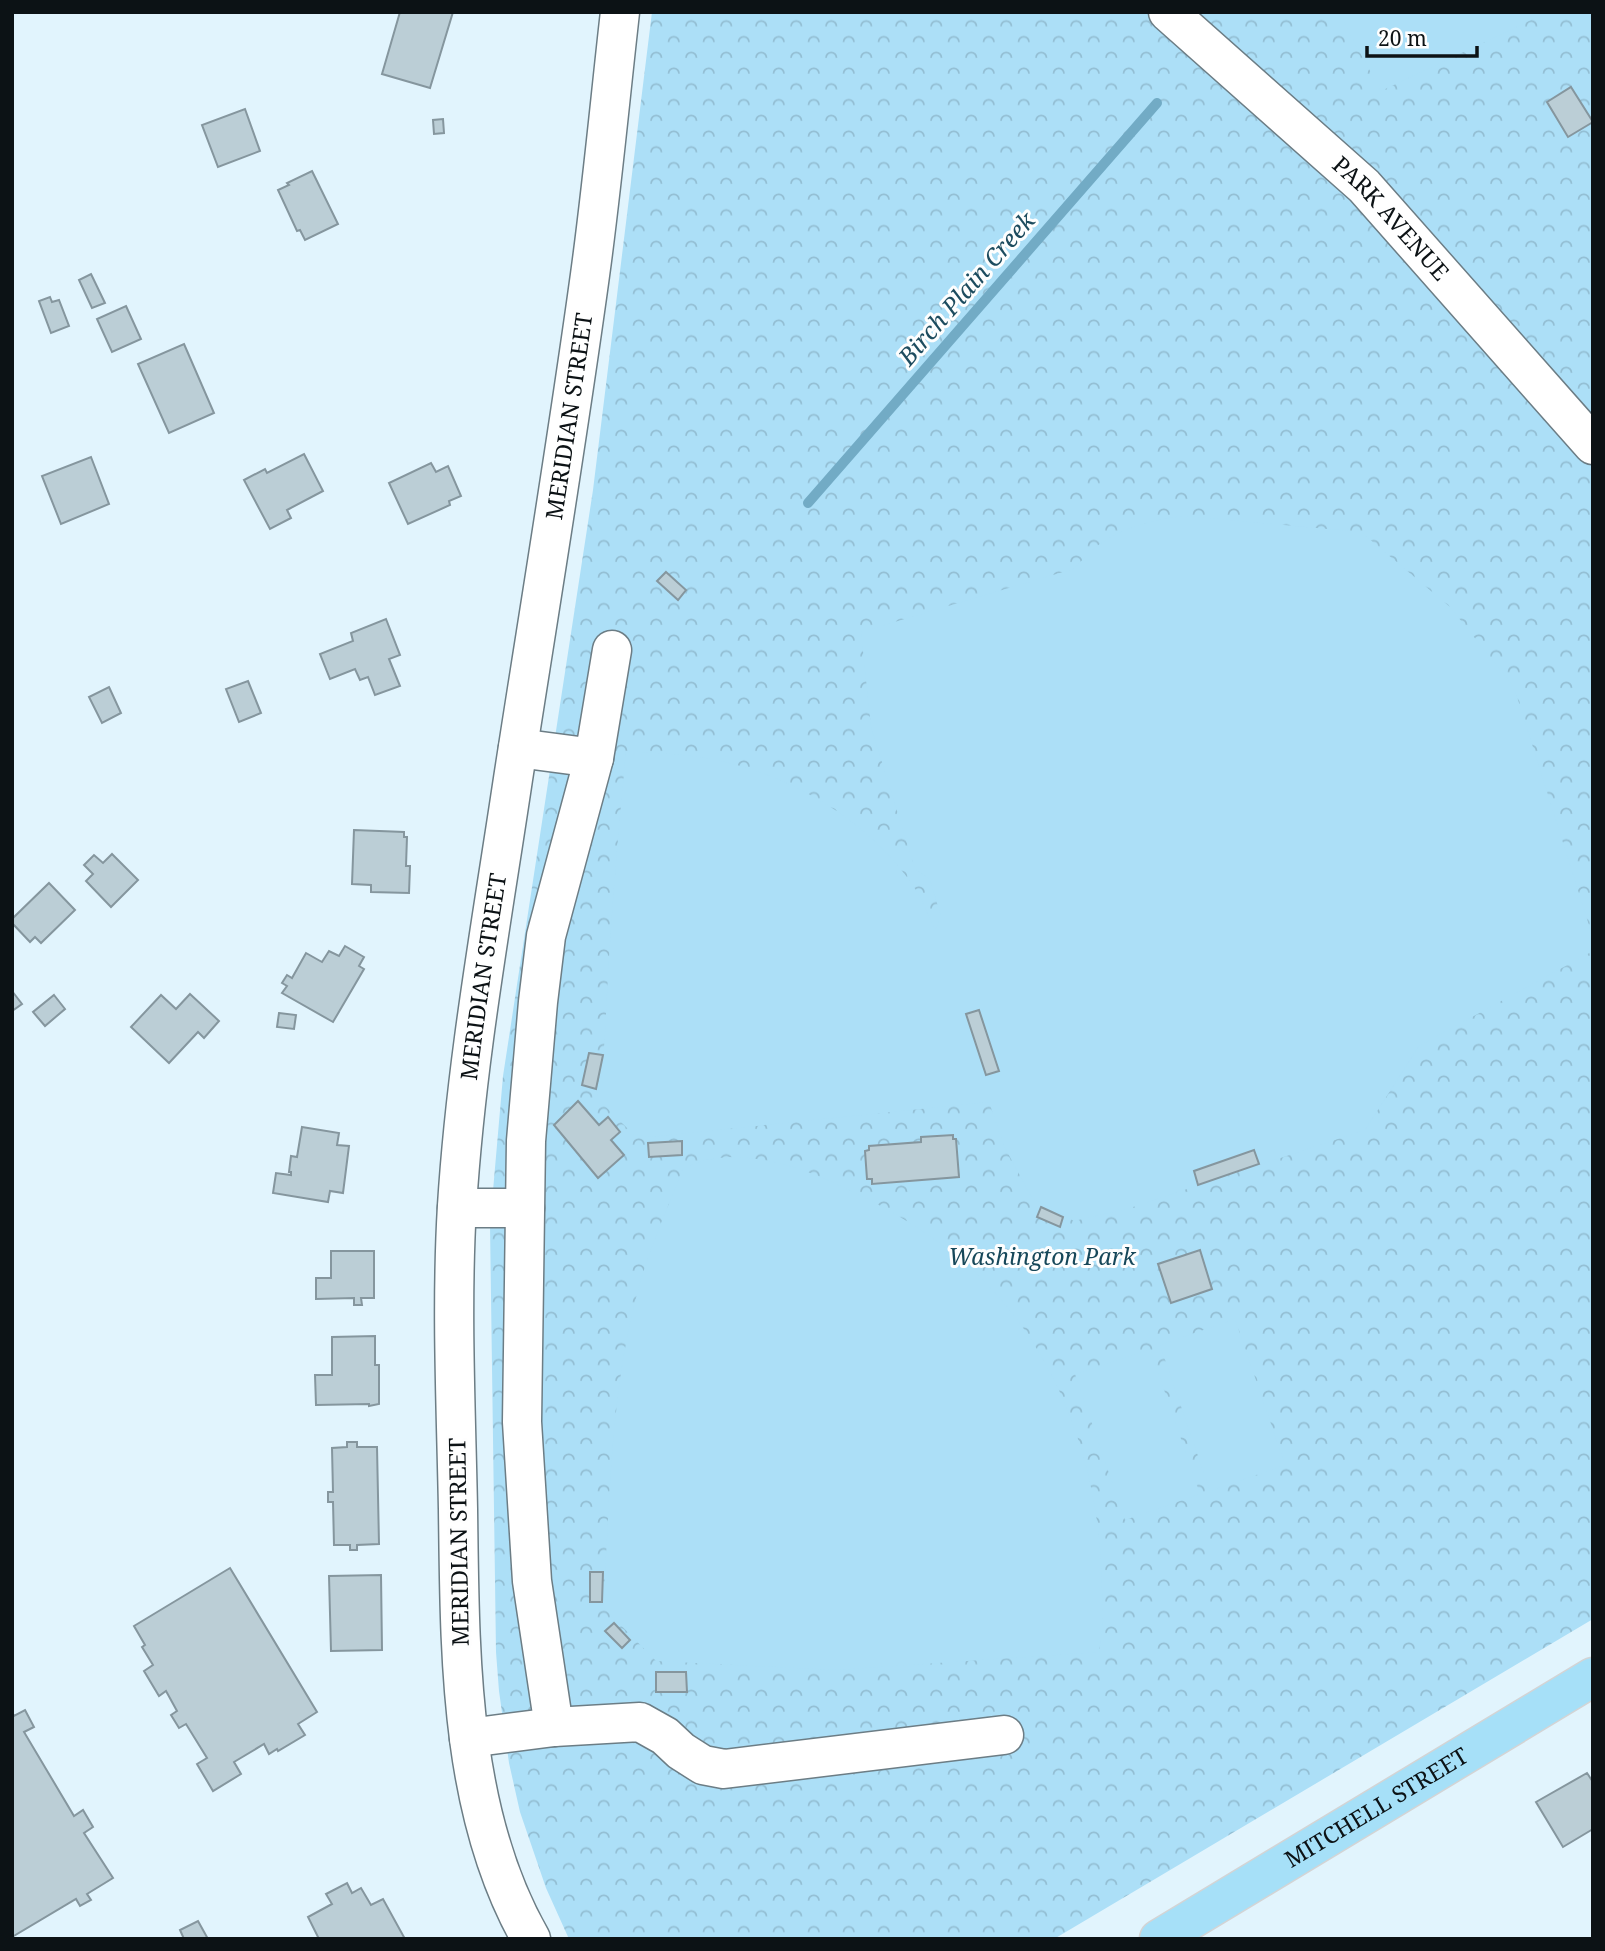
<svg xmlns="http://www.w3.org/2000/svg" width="1605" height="1951" viewBox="0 0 1605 1951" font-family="'Noto Serif',serif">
<defs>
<pattern id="park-crowns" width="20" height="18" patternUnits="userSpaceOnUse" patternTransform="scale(1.75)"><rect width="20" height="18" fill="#acdff7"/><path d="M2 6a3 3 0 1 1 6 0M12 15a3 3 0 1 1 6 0" fill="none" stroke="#93bed3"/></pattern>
</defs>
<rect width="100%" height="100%" fill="#e1f4fd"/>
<path fill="url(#park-crowns)" d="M652 12H1593V1619L1054 1939H569L546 1888 520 1812 509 1763 499 1691 496 1652 490 1225 503 1076 593 490Z"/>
<g fill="#acdff7">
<path d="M1342 12H1548L1381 91 1346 27Z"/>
<path d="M1185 516 1361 532 1450 607 1514 687 1593 938V951L1419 1046 1365 1130 1130 1208 1074 1221 1032 1198 1004 1146 989 1102 649 1137 633 1134 598 1099C597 1078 604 1057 605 1035 609 940 617 846 626 751 657 753 690 754 721 761 796 778 871 823 914 887 923 901 928 916 935 930L941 917 930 879 915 869 871 727 861 632 1073 569C1081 562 1088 553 1097 546 1119 529 1157 518 1185 516Z"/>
<path d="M727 1157C777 1157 813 1172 857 1194 902 1215 952 1248 987 1284 1065 1365 1101 1478 1102 1588 1103 1610 1103 1630 1099 1652L836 1670 656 1661 603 1607C610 1503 610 1396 637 1294 648 1251 667 1210 683 1168L706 1160Z"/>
<path d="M1235 1319 1285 1465 1210 1491 1160 1345Z"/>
<path d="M1150 1349 1200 1494 1125 1520 1075 1374Z"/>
</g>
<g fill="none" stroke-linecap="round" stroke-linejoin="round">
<path stroke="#72abc5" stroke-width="10" d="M808 503 1157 103"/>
</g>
<g fill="#bbced6" stroke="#85969e" stroke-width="2">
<path d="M400 12H453L430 88 382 74Z"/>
<path d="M1571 87 1593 122 1568 137 1547 102Z"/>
<path d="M245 109 260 151 218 167 202 125Z"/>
<path d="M443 119 444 133 434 134 433 120Z"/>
<path d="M312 171 338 224 305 240 300 230 297 231 278 190 289 185 287 183Z"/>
<path d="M91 274 105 303 92 308 79 280Z"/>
<path d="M50 297 52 302 59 300 69 326 51 333 39 301Z"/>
<path d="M126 306 141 339 112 352 97 319Z"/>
<path d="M184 344 214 413 169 433 138 364Z"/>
<path d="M304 454 323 491 287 510 291 518 270 529 244 480 265 469 267 473Z"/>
<path d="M91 457 109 504 61 524 42 476Z"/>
<path d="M431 463 436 472 448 466 461 496 449 501 450 505 408 524 389 483Z"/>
<path d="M666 572 686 590 678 600 657 581Z"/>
<path d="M386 619 400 655 389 659 400 686 375 695 368 677 360 680 355 669 330 679 320 654 353 641 351 633Z"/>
<path d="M248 681 261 713 239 722 226 689Z"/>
<path d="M109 687 121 713 102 723 89 697Z"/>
<path d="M354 830 404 832V837H407L406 866H410L409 893 371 892V885L352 884Z"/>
<path d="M112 854 138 880 111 907 86 881 93 874 84 865 94 855 103 863Z"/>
<path d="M49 883 75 910 41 943 35 937 30 942 12 923V919Z"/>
<path d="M345 946 364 957 359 966 364 969 333 1022 282 993 287 986 282 983 287 975 292 978 306 953 322 962 329 951 339 956Z"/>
<path d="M12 991 22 1004 12 1011Z"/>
<path d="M190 994 219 1021 204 1038 198 1032 169 1063 131 1027 161 995 176 1009Z"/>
<path d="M54 995 65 1009 45 1026 33 1012Z"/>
<path d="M979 1010 999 1071 986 1075 966 1014Z"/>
<path d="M279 1013 296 1015 294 1029 277 1027Z"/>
<path d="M589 1053 603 1055 596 1089 582 1085Z"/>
<path d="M578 1101 599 1125 608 1117 620 1132 611 1140 624 1155 598 1178 554 1125Z"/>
<path d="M302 1127 339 1133 337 1145 349 1146 343 1193 330 1191 328 1202 273 1193 276 1173 291 1175V1172H289L291 1156 297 1157Z"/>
<path d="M953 1135V1139H956L959 1177 872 1184V1179H867L865 1151 869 1150V1146L921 1142V1137Z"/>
<path d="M682 1141V1155L649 1157 648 1143Z"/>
<path d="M1254 1150 1259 1164 1198 1185 1194 1171Z"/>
<path d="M1041 1207 1063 1217 1060 1227 1037 1217Z"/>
<path d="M1200 1250 1212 1289 1171 1303 1158 1264Z"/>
<path d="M331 1251H374V1298H361L362 1305H354V1298L316 1299V1278H331Z"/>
<path d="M375 1336V1365H379V1404L369 1406V1404L316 1405 315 1375H332V1337Z"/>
<path d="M347 1442H357V1447H377L379 1544 357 1545V1550H350V1545H334L333 1502H328V1492H333L332 1448 347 1447Z"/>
<path d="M230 1568 317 1712 298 1724 305 1735 278 1751 277 1749 269 1754 264 1744 234 1762 241 1774 213 1791 197 1764 207 1758 186 1724 179 1728 171 1715 177 1711 166 1691 159 1696 144 1671 153 1665 142 1647 145 1645 134 1626Z"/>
<path d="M590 1572H603L602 1602H590Z"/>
<path d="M381 1575 382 1650 331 1651 329 1576Z"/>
<path d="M614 1623 630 1640 622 1648 605 1631Z"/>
<path d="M656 1672H686L687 1692H656Z"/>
<path d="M25 1710 34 1727 24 1732 74 1816 83 1810 93 1827 84 1833 113 1878 87 1894 91 1900 80 1906 76 1899 12 1937V1712L14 1716Z"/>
<path d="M1587 1773 1593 1782V1829L1563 1847 1536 1802Z"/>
<path d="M347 1883 352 1893 361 1888 371 1905 383 1899 405 1939H319L308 1917 332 1904 326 1894Z"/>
<path d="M198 1921 208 1939H184L180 1930Z"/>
</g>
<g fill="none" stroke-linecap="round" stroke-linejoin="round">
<defs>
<g id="minor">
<path id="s1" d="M1168 12 1364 186 1593 445"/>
<path d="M518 748 594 758 612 650"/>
<path d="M457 1208H525"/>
<path d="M554 1727 532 1581 522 1422 526 1141 538 1002 546 936 594 758"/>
<path d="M469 1738 554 1727 640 1722 665 1736 681 1751 703 1765 724 1769 1004 1735"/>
<path id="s2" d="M531 1939C458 1812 460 1651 458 1509 456 1408 451 1306 457 1206 466 1062 492 920 513 779 539 611 567 443 590 275 602 188 610 100 620 12"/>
</g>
<g id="major">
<path id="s3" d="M1159 1939 1593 1677"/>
</g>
</defs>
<use href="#minor" stroke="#6c7d85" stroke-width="41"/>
<use href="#major" stroke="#d3d4d5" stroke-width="41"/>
<use href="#minor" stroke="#fff" stroke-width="38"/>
<use href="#major" stroke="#a6e0f8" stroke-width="38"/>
</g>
<g text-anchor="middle" stroke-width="6" stroke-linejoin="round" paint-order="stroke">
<g font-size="23" fill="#0c1215" stroke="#fefefe">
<text dy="8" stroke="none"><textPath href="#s1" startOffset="304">PARK AVENUE</textPath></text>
<text dy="8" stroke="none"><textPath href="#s2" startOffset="1542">MERIDIAN STREET</textPath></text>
<text dy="8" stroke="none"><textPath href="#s2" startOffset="975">MERIDIAN STREET</textPath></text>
<text transform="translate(459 1542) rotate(-91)" y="8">MERIDIAN STREET</text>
<text dy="8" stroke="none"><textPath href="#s3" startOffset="254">MITCHELL STREET</textPath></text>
</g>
<g font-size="23" font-style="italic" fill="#17485a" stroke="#fefefe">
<text x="1042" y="1265">Washington Park</text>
</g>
<g font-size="24" font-style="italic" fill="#1d4c5f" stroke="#fefefe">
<text transform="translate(967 289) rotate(-49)" y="8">Birch Plain Creek</text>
</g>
</g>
<rect width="1605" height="1951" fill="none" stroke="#0c1215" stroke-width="28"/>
<path d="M1367 46v10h110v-10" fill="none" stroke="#0c1215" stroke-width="3.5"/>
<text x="1378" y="46" font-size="21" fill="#0c1215" stroke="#fefefe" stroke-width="5" paint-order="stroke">20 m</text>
</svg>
